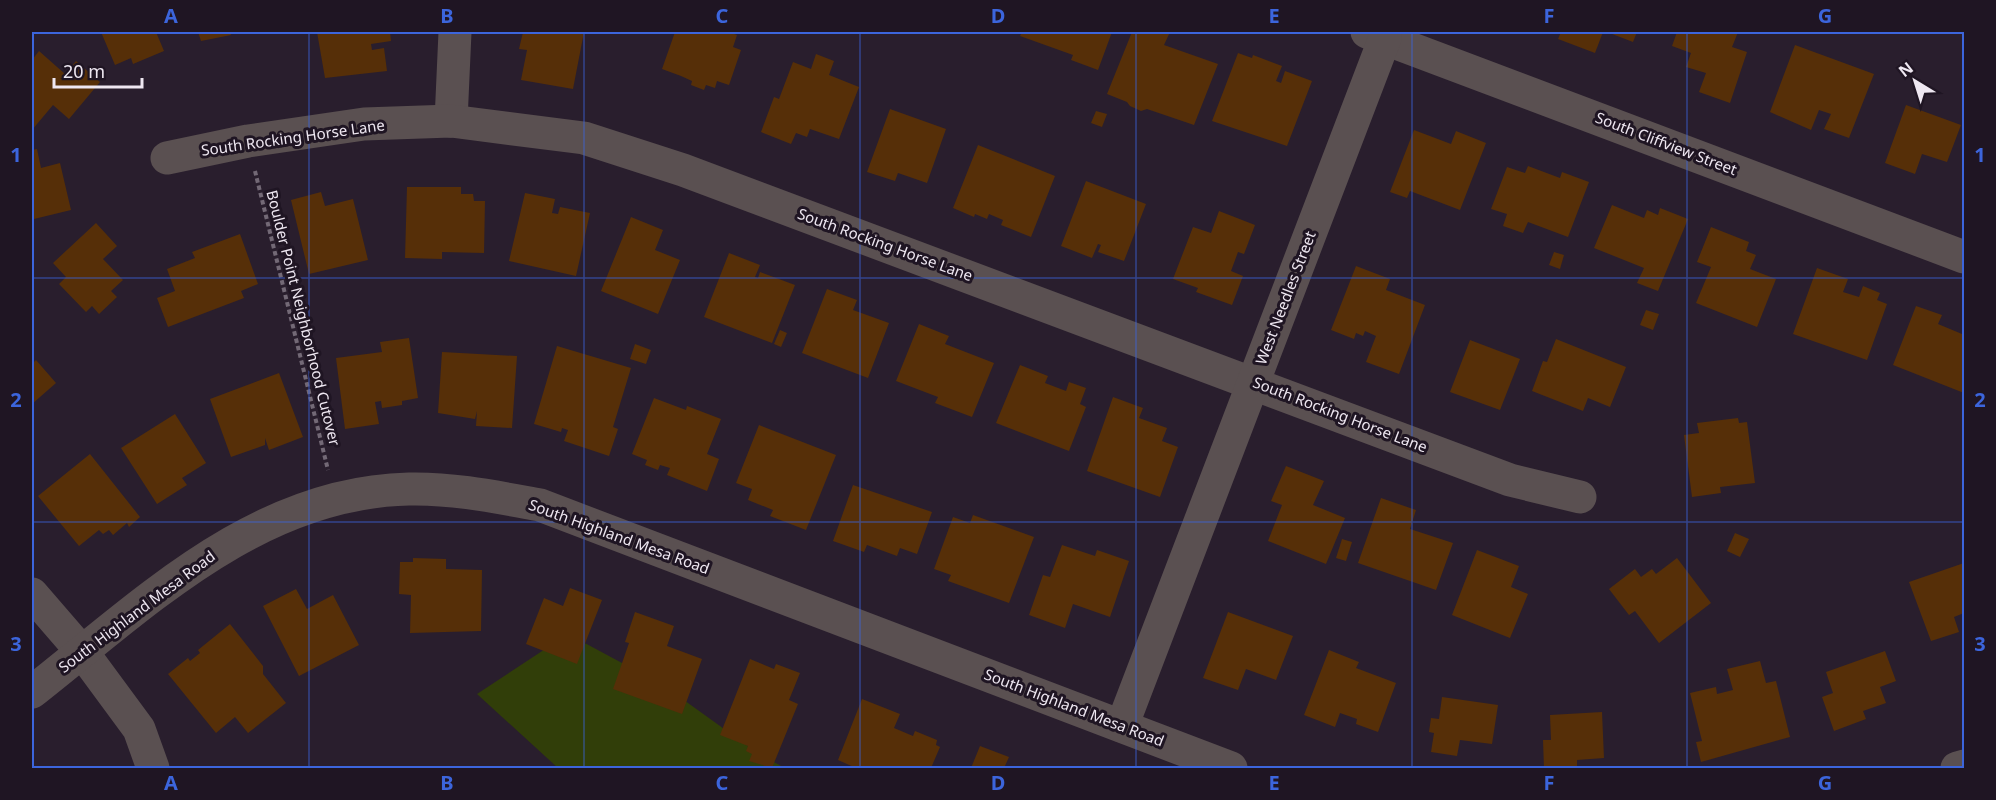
<svg xmlns="http://www.w3.org/2000/svg" width="1996" height="800" viewBox="0 0 1996 800" font-family="'Noto Sans',sans-serif">
<rect width="100%" height="100%" fill="#291e2d"/>
<path fill="#313e09" d="M568 634 663 685 759 754 785 768H558L477 694Z"/>
<g fill="#562f08">
<path d="M101 32H156L164 51 133 64 131 58 115 65Z"/>
<path d="M198 32H230L231 35 201 41Z"/>
<path d="M317 32H390L391 41 371 44 372 50 384 48 387 71 325 78Z"/>
<path d="M523 32H584L573 89 521 80 527 50 519 49Z"/>
<path d="M675 32H729L737 35 733 47 741 50 729 85 717 81 715 88 706 85 704 90 691 85 692 81 681 76 662 69Z"/>
<path d="M1022 32H1112L1098 70 1071 60 1073 55 1020 36Z"/>
<path d="M1132 32H1170L1164 45 1218 64 1194 125 1147 109 1141 111 1130 106 1127 102 1107 94Z"/>
<path d="M1561 32H1603L1595 53 1558 39Z"/>
<path d="M1607 32H1637L1633 42Z"/>
<path d="M1677 32H1738L1732 47 1747 52 1730 103 1699 92 1706 73 1686 67 1691 53 1672 46Z"/>
<path d="M1795 45 1874 74 1849 138 1824 129 1831 114 1819 110 1811 130 1770 112Z"/>
<path d="M39 51 65 74 76 61 100 82 69 119 53 105 32 130V60Z"/>
<path d="M1238 53 1252 58 1253 55 1282 66 1276 81 1281 83 1285 71 1312 81 1287 146 1212 121Z"/>
<path d="M816 54 834 61 829 75 859 87 839 139 810 129 807 137 796 133 791 144 761 132 774 97 779 99 793 62 811 69Z"/>
<path d="M1906 105 1961 125 1947 162 1922 154 1915 174 1885 163Z"/>
<path d="M890 109 946 129 927 183 898 173 895 181 867 172Z"/>
<path d="M1096 111 1107 114 1102 127 1091 123Z"/>
<path d="M1414 130 1451 144 1456 131 1486 143 1460 210 1410 191 1407 198 1390 192Z"/>
<path d="M978 145 1055 176 1031 237 1001 225 1003 220 989 214 987 219 975 214 974 217 953 208Z"/>
<path d="M37 149 41 168 60 163 71 210 34 219 32 150Z"/>
<path d="M1528 166 1560 178 1562 172 1589 182 1568 237 1528 222 1523 233 1503 226 1507 214 1491 209 1507 167 1525 173Z"/>
<path d="M1086 181 1146 204 1124 261 1098 252 1101 245 1098 244 1092 258 1061 246Z"/>
<path d="M407 187H461V194H473L474 201H485L484 253 442 252V259L405 258Z"/>
<path d="M321 192 325 206 353 199 368 260 309 274 291 200Z"/>
<path d="M525 193 555 199 552 213 558 214 560 207 590 213 576 276 509 261Z"/>
<path d="M1612 205 1644 218 1647 210 1658 215 1660 208 1688 219 1658 291 1637 283 1644 268 1594 248Z"/>
<path d="M1219 211 1255 225 1244 254 1238 252 1231 271 1243 276 1232 305 1196 292 1198 288 1173 279 1193 227 1211 233Z"/>
<path d="M631 217 663 230 655 250 680 260 658 314 601 291Z"/>
<path d="M96 223 117 246 103 259 123 280 111 291 117 297 99 314 92 306 86 312 59 284 66 277 53 263Z"/>
<path d="M1711 227 1749 242 1746 251 1756 255 1750 269 1776 279 1757 327 1696 303 1711 267 1697 262Z"/>
<path d="M240 234 258 284 241 291 244 298 168 327 157 298 175 291 167 269 195 258 192 252Z"/>
<path d="M1554 252 1564 255 1560 269 1549 265Z"/>
<path d="M729 253 760 265 755 277 758 278 760 272 795 285 772 343 704 317Z"/>
<path d="M1356 266 1390 279 1386 290 1425 305 1399 374 1366 362 1376 336 1365 331 1363 336 1356 333 1354 339 1331 330Z"/>
<path d="M1817 268 1848 279 1843 292 1859 297 1863 286 1880 293 1877 300 1887 304 1867 360 1793 334Z"/>
<path d="M827 289 857 300 853 310 889 323 868 378 802 353Z"/>
<path d="M1916 306 1942 315 1938 324 1962 334 1964 329V393L1893 365Z"/>
<path d="M1646 310 1659 314 1653 330 1640 325Z"/>
<path d="M919 324 949 336 945 344 994 363 972 417 935 403 938 397 896 381Z"/>
<path d="M780 330 787 333 781 347 774 344Z"/>
<path d="M409 338 418 398 402 401V405L382 408 381 401 375 402 379 424 345 429 336 358 382 352 380 342Z"/>
<path d="M1556 339 1626 367 1610 407 1588 398 1583 411 1532 391 1543 361 1547 362Z"/>
<path d="M1470 340 1520 359 1500 410 1450 392Z"/>
<path d="M635 344 651 350 646 364 630 359Z"/>
<path d="M557 346 631 368 613 427 618 429 609 456 564 441 568 430 562 428 561 432 534 424Z"/>
<path d="M442 352 517 356 512 428 476 426 477 411 475 419 438 413Z"/>
<path d="M36 360 56 383 32 404V364Z"/>
<path d="M1020 365 1048 376 1045 383 1066 391 1069 382 1086 388 1080 404 1086 407 1069 451 996 423Z"/>
<path d="M279 373 303 437 269 450 265 438V445L231 457 210 399Z"/>
<path d="M1113 397 1143 408 1139 418 1167 428 1162 441 1178 447 1160 497 1087 471Z"/>
<path d="M654 398 686 410 687 406 721 419 707 454 719 459 707 491 667 475 670 468 660 465 658 470 645 465 647 460 632 454Z"/>
<path d="M175 414 206 463 182 478 187 485 157 504 121 448Z"/>
<path d="M1738 418 1739 423 1747 422 1755 483 1720 487 1721 493 1692 497 1684 435 1699 433 1697 423Z"/>
<path d="M759 425 836 455 806 530 770 516 773 510 748 500 752 489 736 483Z"/>
<path d="M90 454 140 517 129 527 127 523 113 535 109 530 103 534 99 530 79 546 38 496Z"/>
<path d="M1286 466 1324 481 1313 505 1345 518 1326 564 1268 541 1282 505 1271 501Z"/>
<path d="M853 485 932 512 917 554 900 548 897 556 867 545 864 552 833 541Z"/>
<path d="M1381 498 1416 510 1410 529 1453 543 1436 590 1358 563Z"/>
<path d="M973 515 1034 537 1009 603 948 581 951 575 934 569 953 517 970 523Z"/>
<path d="M1735 533 1749 539 1740 557 1727 551Z"/>
<path d="M1342 539 1352 542 1346 561 1336 558Z"/>
<path d="M1062 545 1095 556 1097 550 1129 561 1110 617 1073 604 1065 628 1029 615 1043 575 1050 577Z"/>
<path d="M1477 550 1519 566 1511 587 1528 594 1510 638 1452 615Z"/>
<path d="M413 558 446 559V569L482 570 481 631 410 633 411 595 399 594 400 562H413Z"/>
<path d="M1677 558 1711 603 1659 643 1635 611 1629 615 1609 589 1635 569 1641 577 1652 569 1656 574Z"/>
<path d="M1964 563V613L1954 617 1959 632 1931 641 1909 582Z"/>
<path d="M570 588 602 600 577 664 526 644 544 598 563 606Z"/>
<path d="M296 589 307 609 333 595 359 645 299 676 263 606Z"/>
<path d="M635 612 674 626 667 646 702 659 682 714 613 689 629 643 625 642Z"/>
<path d="M1228 612 1293 636 1276 680 1246 669 1238 690 1203 678Z"/>
<path d="M230 624 263 666V674L286 703 248 733 235 717 216 733 168 674 188 658 190 661 200 653 198 650Z"/>
<path d="M1329 650 1359 662 1356 668 1396 683 1378 732 1356 724 1357 719 1340 713 1335 727 1304 715Z"/>
<path d="M1885 651 1896 681 1880 687 1886 703 1863 711 1866 719 1834 731 1822 697 1833 693 1826 672Z"/>
<path d="M750 659 774 669 776 664 800 673 789 700 798 704 772 768 749 761 752 754 746 751 748 746 720 735Z"/>
<path d="M1760 661 1766 683 1776 681 1790 737 1701 762 1696 742 1702 741 1690 693 1716 687 1717 694 1733 690 1727 669Z"/>
<path d="M1442 697 1498 705 1492 744 1460 740 1457 756 1431 752 1434 733 1429 732 1431 718 1439 719Z"/>
<path d="M862 699 900 714 894 728 913 736 915 731 937 740 936 745 940 747 931 768H856L838 760Z"/>
<path d="M1602 712 1604 758 1577 760V768H1544L1543 740H1551L1550 715Z"/>
<path d="M980 746 1009 757 1004 768H971Z"/>
</g>
<g fill="none" stroke-linecap="round" stroke-linejoin="round">
<path stroke="#736976" stroke-width="4" stroke-dasharray="4.5 3" stroke-linecap="butt" d="M255 171 328 470"/>
<g stroke="#5a5051" stroke-width="33">
<path d="M1367 32 1964 257"/>
<path d="M451 121 455 32"/>
<path d="M167 158 248 141 364 124 451 121 584 138 683 170 1510 480 1580 497"/>
<path d="M32 594 83 653 139 729 153 768"/>
<path d="M32 692C144 604 257 492 409 489 453 488 496 497 540 505L1231 768"/>
<path d="M1122 726 1385 38"/>
<path d="M1957 768 1964 766"/>
</g>
</g>
<path fill="none" stroke="#3c65dc" stroke-width="1.5" stroke-opacity="0.55" d="M309 32V768M584 32V768M860 32V768M1136 32V768M1412 32V768M1687 32V768M32 278H1964M32 522H1964"/>
<g text-anchor="middle" stroke-width="6" stroke-linejoin="round" paint-order="stroke">
<g font-size="15" fill="#eee7f1" stroke="#1f1523">
<text transform="translate(293 138) rotate(-8)" y="5">South Rocking Horse Lane</text>
<text transform="translate(1666 144) rotate(21)" y="5">South Cliffview Street</text>
<text transform="translate(885 245) rotate(20)" y="5">South Rocking Horse Lane</text>
<text transform="translate(1286 298) rotate(-69)" y="5">West Needles Street</text>
<text transform="translate(303 318) rotate(76)" y="5">Boulder Point Neighborhood Cutover</text>
<text transform="translate(1340 415) rotate(21)" y="5">South Rocking Horse Lane</text>
<text transform="translate(619 537) rotate(20)" y="5">South Highland Mesa Road</text>
<text transform="translate(137 612) rotate(-37)" y="5">South Highland Mesa Road</text>
<text transform="translate(1074 708) rotate(21)" y="5">South Highland Mesa Road</text>
</g>
</g>
<rect width="1996" height="800" fill="none" stroke="#1f1523" stroke-width="66"/>
<g transform="translate(1915 81) rotate(322)" stroke="#1f1523" stroke-width="4.5" paint-order="stroke">
<path d="M0-4.5L10 22L0 15L-10 22Z" fill="#eee7f1"/>
<text y="-9" font-size="16" font-weight="bold" text-anchor="middle" fill="#eee7f1">N</text>
</g>
<path d="M54 78v9h88v-9" fill="none" stroke="#eee7f1" stroke-width="3"/>
<text x="63" y="78" font-size="18" fill="#eee7f1" stroke="#1f1523" stroke-width="4.5" paint-order="stroke">20 m</text>
<rect x="33" y="33" width="1930" height="734" fill="none" stroke="#3c65dc" stroke-width="2"/>
<g font-size="20" text-anchor="middle" font-weight="bold" fill="#3c65dc">
<text x="171" y="23">A</text>
<text x="447" y="23">B</text>
<text x="722" y="23">C</text>
<text x="998" y="23">D</text>
<text x="1274" y="23">E</text>
<text x="1549" y="23">F</text>
<text x="1825" y="23">G</text>
<text x="16" y="162">1</text>
<text x="1980" y="162">1</text>
<text x="16" y="407">2</text>
<text x="1980" y="407">2</text>
<text x="16" y="651">3</text>
<text x="1980" y="651">3</text>
<text x="171" y="790">A</text>
<text x="447" y="790">B</text>
<text x="722" y="790">C</text>
<text x="998" y="790">D</text>
<text x="1274" y="790">E</text>
<text x="1549" y="790">F</text>
<text x="1825" y="790">G</text>
</g>
</svg>
